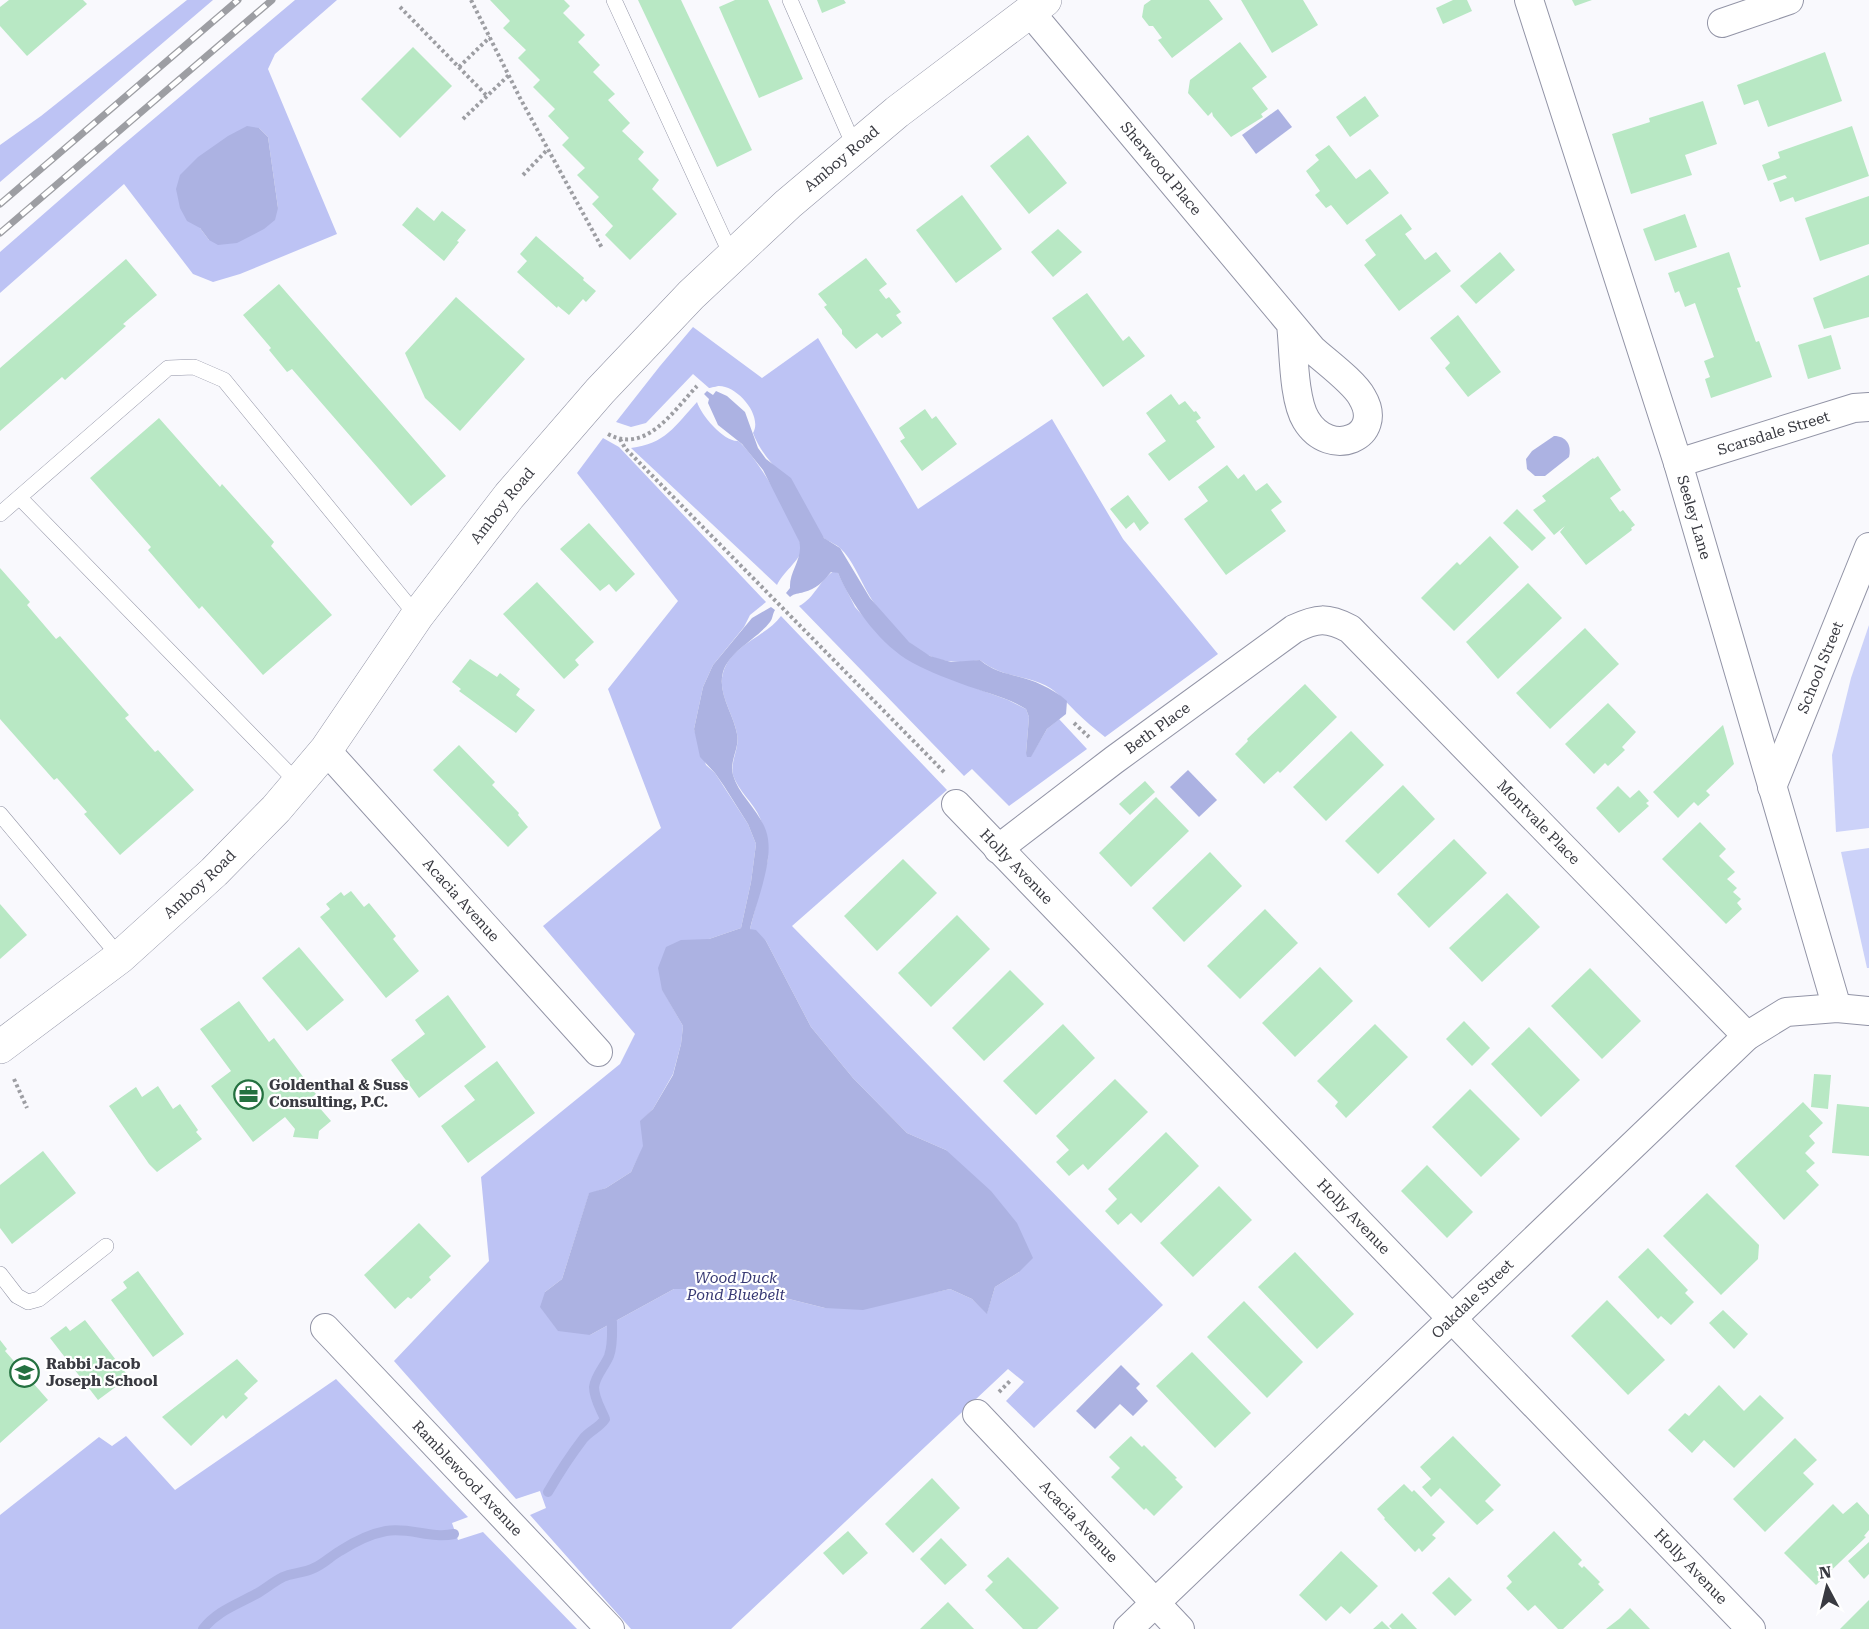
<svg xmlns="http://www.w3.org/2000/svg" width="1869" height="1629" viewBox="0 0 1869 1629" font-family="'Roboto Serif',serif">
<rect width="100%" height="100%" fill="#f9f9fd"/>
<g fill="#ccd2f9">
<path d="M1869 625V828L1836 832 1832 755 1851 678Z"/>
<path d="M1869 848V968H1867L1841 852Z"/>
</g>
<g fill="#bdc3f4" fill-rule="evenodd">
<path d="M187 0H213L0 182V145L41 116Z"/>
<path d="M295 0H337L275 54 268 69 337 234 240 274 213 282 193 274 124 184 0 293V252L118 149ZM259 128 268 137 278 208 209 240 200 228Z"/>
<path d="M693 327 762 378 818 338 918 509 1052 419 1123 539 1218 654 1105 737C1095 729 1085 721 1076 712 1065 701 1056 689 1040 683 1019 675 998 675 980 660 964 663 945 663 930 656 908 647 881 615 869 595 860 580 853 560 840 548 836 544 829 542 824 538 814 528 809 511 801 499 785 474 763 460 753 433 763 416 738 386 719 386 718 386 710 388 709 388L693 374 646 423 631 427 616 422 660 366Z"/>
<path d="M697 402C701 415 724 442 738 441 754 452 804 534 801 552 799 560 782 574 777 585L631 448C665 444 675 426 697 402Z"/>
<path d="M603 438 619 447 766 602 750 615 744 627 713 665 703 687 694 729 706 765 715 773 748 824 756 844 751 882 741 928 709 939 662 989 683 1026 681 1044 673 1074 653 1109 641 1121 644 1146 631 1172 606 1188 589 1194 562 1279 545 1292 590 1335 674 1289H733L785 1298 825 1308 909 1298 950 1289 972 1299 987 1313 995 1287 1019 1272 946 1150 907 1133 853 1078 811 1027 766 941 750 929C754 913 758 897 762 880 764 873 767 865 768 858 769 850 763 825 760 818 754 803 738 791 733 775 730 761 740 748 737 734 734 715 717 693 723 673 731 644 766 637 781 616L947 790 792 926 1163 1305 1034 1428 1006 1401 1024 1382 1008 1369 731 1629H631L530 1515 546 1508 540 1491 516 1499 394 1361 489 1261 481 1177 620 1064 635 1034 543 926 661 828 608 689 678 601 577 473Z"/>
<path d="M834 571 838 573 855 607 887 643 978 689 1008 700 1026 709 1029 717 1026 753 1031 756 1047 729 1059 719 1087 749 1009 806 972 769 964 776 799 606C815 598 819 580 834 571Z"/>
<path d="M336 1379 468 1517 452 1523 458 1540 483 1532 577 1629H0V1515L99 1437 112 1446 126 1436 175 1490Z"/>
</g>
<g fill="#acb2e2">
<path d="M1278 109 1292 127 1256 154 1242 135Z"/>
<path d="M247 126 259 128 268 137 278 208 275 220 264 229 237 243 218 245 209 240 200 228 187 221 180 208 176 189 180 175 198 157 228 136Z"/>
<path d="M707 391 713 395 716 391 727 396 745 412 758 448 766 459 791 478 824 538 840 548 870 598 909 642 930 656 951 662 980 660C998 676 1021 674 1042 685 1051 689 1059 694 1067 701L1066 714 1047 729 1031 757H1027L1026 753 1029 717 1026 709C1007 697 983 692 962 684 943 677 923 669 906 659 877 640 851 604 838 573L831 572C823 582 816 589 804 592 798 594 795 593 790 597L786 593 790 588C789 571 804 558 799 541L763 470 742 444 718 425 708 403 709 399 704 394Z"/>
<path d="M1554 436C1566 436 1572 445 1569 457L1545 476H1535L1527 469 1526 459 1532 451Z"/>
<path d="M771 607 775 610C772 615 773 618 770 622 756 640 730 650 723 672 717 693 734 715 737 734 740 748 729 761 733 775 739 797 765 815 768 839 772 866 756 902 750 929L756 930 766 941 811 1027 853 1078 907 1133 946 1150 991 1191 1017 1223 1033 1258 1019 1272 995 1287 987 1314 972 1299 950 1289 863 1310 825 1308 785 1298 733 1289H674L590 1335 558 1331 540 1307 545 1292 562 1279 589 1193 606 1188 631 1172 643 1146 640 1121 653 1109 673 1075 681 1044 683 1026 662 990 658 968 666 947 681 940 709 939 741 928 751 882 756 844 748 824 724 786 715 773 700 757 694 729 703 687 713 665 752 618Z"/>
<path d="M1188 770 1217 800 1199 817 1170 787Z"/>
<path d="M1121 1365 1140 1384 1136 1388 1148 1401 1133 1416 1120 1404 1095 1429 1076 1411Z"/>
</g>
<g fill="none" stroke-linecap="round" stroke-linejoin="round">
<g stroke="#acb2e2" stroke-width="10">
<path d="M548 1492C559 1473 570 1456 583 1439 589 1431 599 1428 605 1419 601 1409 594 1399 594 1387 595 1376 605 1366 609 1356 613 1345 612 1334 612 1322"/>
<path d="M203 1629C217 1611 236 1605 256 1594 265 1589 273 1582 283 1577 292 1573 304 1573 314 1568 324 1564 331 1556 340 1551 354 1542 370 1534 386 1531 410 1527 431 1539 454 1534"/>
</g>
</g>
<g fill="#b8e8c4">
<path d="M9 0H83L87 4 27 56 0 26V7Z"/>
<path d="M490 0H564L570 6 563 13 585 35 578 42 600 65 593 72 615 94 608 100 630 123 622 131 644 152 638 159 659 180 652 189 677 214 630 260 605 235 613 226 592 204 599 197 577 175 585 168 562 145 569 138 548 116 555 109 533 87 540 80 518 58 526 50 503 28 510 21Z"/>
<path d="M638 0H681L752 150 717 167Z"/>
<path d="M735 0H768L803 79 759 98 719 7Z"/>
<path d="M817 0H844L846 3 822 13Z"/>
<path d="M1151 0H1209L1223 19 1172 58 1158 40 1162 38 1153 26H1149L1142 17 1144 5Z"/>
<path d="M1241 0H1303L1318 25 1272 53Z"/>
<path d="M1453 0H1467L1472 11 1443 24 1436 8Z"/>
<path d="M1572 0H1592L1575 6Z"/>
<path d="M1240 42 1267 77 1252 88 1268 109 1261 114 1263 117 1231 137 1213 116 1212 112 1208 116 1188 93 1190 80Z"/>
<path d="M413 47 452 86 400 138 361 99Z"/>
<path d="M1825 52 1842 101 1768 127 1758 100 1744 105 1737 85Z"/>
<path d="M1365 96 1379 116 1350 137 1336 117Z"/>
<path d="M1703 101 1717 144 1685 155 1692 175 1631 194 1612 134 1650 122 1649 118Z"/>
<path d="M1852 126 1869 176 1795 202 1793 197 1780 202 1773 183 1787 178 1785 175 1768 181 1762 165 1780 158 1778 152Z"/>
<path d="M1028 135 1067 183 1029 214 990 166Z"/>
<path d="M1329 145 1356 179 1370 169 1389 193 1347 225 1331 205 1326 208 1315 195 1320 191 1306 171 1319 160 1315 155Z"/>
<path d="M962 195 1002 249 956 283 916 230Z"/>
<path d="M1869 196V244L1820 261 1805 218Z"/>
<path d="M417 207 434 221 442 211 466 230 457 241 459 242 444 261 402 225Z"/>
<path d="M1401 214 1412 229 1405 234 1425 260 1436 252 1451 271 1399 311 1364 265 1376 255 1365 240Z"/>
<path d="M1685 214 1697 247 1655 261 1643 229Z"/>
<path d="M1058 229 1082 252 1053 277 1031 252Z"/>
<path d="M536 236 584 278 583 280 596 291 586 302 583 299 569 315 558 306 557 308 517 272 527 261 520 254Z"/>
<path d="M1500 252 1515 270 1476 304 1460 286Z"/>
<path d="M1729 252 1741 287 1737 288 1756 342 1759 341 1772 377 1711 398 1705 379 1710 377 1704 361 1714 357 1695 303 1685 307 1679 291 1675 293 1668 273Z"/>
<path d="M866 258 887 284 879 290 886 299 889 297 901 312 896 315 902 323 882 338 877 333 856 349 842 334V330L824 307 827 305 818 294Z"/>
<path d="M126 259 157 295 123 324 126 326 65 380 62 377 0 431V368Z"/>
<path d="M1869 275V317L1824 329 1813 298Z"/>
<path d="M279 284 446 476 411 506 292 369 287 372 269 350 271 348 243 315Z"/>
<path d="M1087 293 1123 341 1129 336 1145 356 1103 387 1052 318Z"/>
<path d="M456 297 525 359 460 431 425 398 405 353Z"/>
<path d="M1458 315 1501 372 1468 397 1445 368 1450 363 1430 338Z"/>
<path d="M1831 335 1841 369 1808 379 1798 345Z"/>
<path d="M1171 394 1179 405 1185 401 1194 412 1196 411 1201 418 1196 421 1215 447 1169 481 1148 454 1166 441 1146 413Z"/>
<path d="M925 409 932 419 936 416 957 444 922 471 900 441 905 438 899 428Z"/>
<path d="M159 418 220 487 222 484 274 542 271 546 332 615 263 675 202 606 199 609 148 550 151 547 90 478Z"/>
<path d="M1598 456 1621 490 1610 498 1620 512 1623 510 1635 525 1631 528 1632 530 1586 565 1560 532 1565 526 1554 535 1533 510 1546 501 1542 496 1593 458 1594 459Z"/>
<path d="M1227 465 1238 479 1244 474 1256 491 1267 483 1282 502 1271 510 1286 531 1226 575 1184 519 1208 501 1198 487Z"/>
<path d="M1128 495 1149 523 1140 531 1134 522 1126 529 1110 509Z"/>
<path d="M1517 509 1546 538 1532 551 1503 523Z"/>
<path d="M589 523 635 574 616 592 609 584 600 591 560 549Z"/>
<path d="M1490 536 1519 567 1454 631 1421 598 1457 562 1460 565Z"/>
<path d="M0 568 30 602 27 605 56 639 60 636 129 715 125 718 155 752 158 750 194 790 120 855 84 814 87 812 57 778 54 780 0 719Z"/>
<path d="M537 582 594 642 575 660 579 665 564 679 503 614Z"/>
<path d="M1528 583 1562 618 1498 679 1466 642Z"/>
<path d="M1585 628 1619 664 1550 729 1516 693Z"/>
<path d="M470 659 497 677 500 673 520 689 516 695 535 710 516 733 459 691 461 689 452 682Z"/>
<path d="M1305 684 1337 717 1280 773 1278 771 1264 784 1235 754 1248 741 1247 739Z"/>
<path d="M1608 703 1636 732 1622 747 1625 750 1608 766 1605 763 1594 774 1565 744Z"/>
<path d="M1723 725 1734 764 1706 791 1710 795 1698 806 1694 802 1678 818 1653 792Z"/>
<path d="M1351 731 1384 765 1326 821 1293 787Z"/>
<path d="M459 745 495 782 492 785 519 813 518 815 528 827 508 847 433 770Z"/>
<path d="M1145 781 1155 792 1130 815 1119 804Z"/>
<path d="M1403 785 1435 819 1378 874 1345 841Z"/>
<path d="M1618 786 1630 798 1639 790 1649 801 1646 803 1649 806 1619 833 1596 808Z"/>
<path d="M1156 797 1189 831 1131 887 1099 853Z"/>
<path d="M1700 822 1726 849 1719 856 1735 872 1727 879 1737 888 1733 892 1741 899 1737 903 1742 909 1726 924 1662 859Z"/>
<path d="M1454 839 1487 873 1429 928 1397 894Z"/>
<path d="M1210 852 1242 886 1184 942 1152 908Z"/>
<path d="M903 859 937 893 877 951 844 916Z"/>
<path d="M351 891 364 907 369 903 396 936 393 939 419 971 386 998 320 917 330 909 326 904 341 892 344 896Z"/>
<path d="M1507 893 1540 927 1482 982 1449 948Z"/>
<path d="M0 904 27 935 0 959Z"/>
<path d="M1265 909 1298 943 1240 999 1207 966Z"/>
<path d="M957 915 990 949 931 1007 898 973Z"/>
<path d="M299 947 344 1000 307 1031 262 978Z"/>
<path d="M1320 967 1353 1001 1295 1057 1262 1023Z"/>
<path d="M1590 968 1641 1021 1602 1059 1551 1006Z"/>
<path d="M1010 970 1044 1004 984 1061 952 1028Z"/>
<path d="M448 995 486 1047 419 1098 391 1060 425 1034 415 1020Z"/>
<path d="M239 1001 269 1042 274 1038 316 1094 311 1098 331 1121 319 1131 318 1139 293 1137 295 1129 285 1117 253 1142 211 1086 231 1071 200 1029Z"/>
<path d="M1464 1021 1490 1048 1472 1066 1446 1039Z"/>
<path d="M1063 1024 1095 1058 1036 1115 1003 1081Z"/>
<path d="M1375 1024 1408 1057 1346 1118 1335 1106 1338 1102 1317 1081Z"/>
<path d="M1529 1027 1580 1080 1541 1117 1491 1064Z"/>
<path d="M497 1061 535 1113 468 1163 441 1126 475 1100 464 1086Z"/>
<path d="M1814 1074 1831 1075 1828 1109 1811 1107Z"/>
<path d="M1115 1079 1148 1112 1088 1170 1083 1164 1069 1176 1056 1162 1069 1150 1056 1136Z"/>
<path d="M158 1086 173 1109 180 1104 198 1130 196 1132 202 1139 157 1172 149 1164 109 1106 136 1087 142 1097Z"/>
<path d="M1470 1089 1520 1139 1481 1177 1432 1127Z"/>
<path d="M1803 1102 1823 1123 1809 1136 1815 1143 1805 1153 1815 1163 1806 1171 1819 1185 1784 1220 1735 1166Z"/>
<path d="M1837 1104 1869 1107V1156L1832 1153Z"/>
<path d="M1166 1132 1199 1166 1141 1223 1131 1213 1118 1225 1105 1211 1117 1199 1108 1189Z"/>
<path d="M43 1151 76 1193 12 1244 0 1228V1185Z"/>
<path d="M1427 1165 1473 1212 1447 1238 1401 1191Z"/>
<path d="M1219 1186 1252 1220 1193 1277 1160 1243Z"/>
<path d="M1707 1193 1759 1245 1758 1259 1721 1295 1663 1236Z"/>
<path d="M419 1223 451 1256 429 1277 431 1280 411 1299 408 1297 395 1309 364 1275Z"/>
<path d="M1648 1248 1688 1290 1685 1293 1694 1302 1671 1325 1661 1316 1658 1319 1618 1277Z"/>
<path d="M1295 1252 1354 1314 1317 1349 1258 1287Z"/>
<path d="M138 1271 184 1334 153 1357 111 1300 127 1288 123 1282Z"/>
<path d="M1607 1300 1665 1360 1628 1395 1571 1336Z"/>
<path d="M1244 1301 1303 1362 1267 1398 1207 1337Z"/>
<path d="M1723 1310 1748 1334 1734 1349 1709 1323Z"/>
<path d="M85 1320 129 1377 98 1400 50 1338 66 1326 70 1331Z"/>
<path d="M0 1340 7 1349 5 1351 48 1400 0 1443Z"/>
<path d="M1192 1352 1251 1413 1215 1448 1156 1386Z"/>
<path d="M237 1359 258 1381 244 1394 248 1398 226 1419 223 1415 191 1446 162 1417Z"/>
<path d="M1719 1385 1744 1411 1760 1395 1784 1418 1734 1468 1704 1440 1692 1453 1668 1430 1685 1413 1689 1416Z"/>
<path d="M1131 1436 1142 1447 1144 1445 1177 1478 1175 1479 1183 1487 1154 1516 1146 1508 1144 1510 1111 1477 1120 1468 1109 1457Z"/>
<path d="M1453 1436 1501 1485 1485 1501 1494 1510 1477 1525 1440 1488 1431 1497 1422 1487 1431 1479 1420 1467Z"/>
<path d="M1795 1438 1817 1460 1803 1473 1814 1484 1765 1532 1733 1499Z"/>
<path d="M932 1478 960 1508 913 1553 885 1524Z"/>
<path d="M1404 1484 1412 1492 1414 1490 1445 1522 1432 1535 1436 1538 1422 1552 1419 1548 1415 1552 1384 1519 1385 1518 1377 1509Z"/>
<path d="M1857 1502 1869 1515V1530L1864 1536 1866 1537 1816 1585 1784 1553 1833 1504 1843 1514Z"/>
<path d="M848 1531 868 1553 843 1575 823 1553Z"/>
<path d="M1554 1531 1582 1560 1578 1564 1582 1568 1584 1566 1600 1582 1598 1584 1604 1590 1563 1629H1558L1535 1605 1528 1611 1506 1588 1512 1582 1507 1576Z"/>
<path d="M941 1538 967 1565 945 1585 920 1559Z"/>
<path d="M1869 1542V1574L1864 1579 1848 1561Z"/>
<path d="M1341 1551 1378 1586 1350 1614 1341 1606 1326 1621 1299 1595Z"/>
<path d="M1008 1557 1059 1608 1037 1629H1023L985 1590 993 1582 987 1576Z"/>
<path d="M1449 1577 1472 1600 1455 1616 1432 1593Z"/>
<path d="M1869 1600V1629H1840Z"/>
<path d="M948 1602 974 1629H920Z"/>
<path d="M1630 1608 1650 1629H1606L1619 1619Z"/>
<path d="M1402 1613 1417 1629H1392L1389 1626Z"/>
<path d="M1382 1621 1390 1629H1373Z"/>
</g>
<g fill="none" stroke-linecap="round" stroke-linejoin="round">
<defs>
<g id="lane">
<path d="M614 0 732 257"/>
<path d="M790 0 855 148"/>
<path d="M20 498 298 783"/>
<path d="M0 514 168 368 194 367 224 380 417 616"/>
<path d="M0 814 120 957"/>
<path d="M0 1274 17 1296 28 1302 39 1299 106 1246"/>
</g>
<g id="street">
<path id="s1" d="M1529 0 1678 463 1837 1008"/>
<path id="s2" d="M1030 12 1312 349C1325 361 1354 382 1362 397 1386 437 1330 460 1306 420 1293 399 1294 349 1291 324"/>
<path d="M1722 23 1789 0"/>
<path id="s3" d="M1678 463 1854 408 1869 407"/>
<path id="s4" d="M326 750 598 1052"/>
<path id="s5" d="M1772 787 1869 547"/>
<path id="s6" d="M956 804 1751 1629"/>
<path id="s7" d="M998 849 1114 760 1294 629C1317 618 1327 617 1350 629L1747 1036"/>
<path id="s8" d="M325 1328 610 1629"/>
<path id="s9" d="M977 1414 1180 1629"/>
<path id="s10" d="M1128 1629 1747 1036 1786 1012 1837 1008 1869 1011"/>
</g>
<g id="secondary">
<path id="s11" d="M0 1047 120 957 214 872 276 809 326 750 417 616 509 496 600 391 691 295 788 204 897 112 1045 0"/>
</g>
</defs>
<use href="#lane" stroke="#9294a6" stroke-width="16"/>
<use href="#street" stroke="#9294a6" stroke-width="30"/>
<use href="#secondary" stroke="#9294a6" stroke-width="34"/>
<g stroke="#9d9ea3" stroke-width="4" stroke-dasharray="3 3" stroke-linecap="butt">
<path d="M471 0 520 98 602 248"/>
<path d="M400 7 487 96"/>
<path d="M459 67 490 37"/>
<path d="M463 119 509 75"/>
<path d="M523 175 548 149"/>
<path d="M608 434C646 455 674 410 697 386"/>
<path d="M620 439 625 448 945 773"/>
<path d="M1074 723 1089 737"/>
<path d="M14 1079 27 1108"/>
<path d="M999 1392 1011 1380"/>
</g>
<use href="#lane" stroke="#fff" stroke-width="15"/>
<use href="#street" stroke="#fff" stroke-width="28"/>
<use href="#secondary" stroke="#fff" stroke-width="33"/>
<defs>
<g id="rail">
<path d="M0 204 238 0"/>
<path d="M0 233 272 0"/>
</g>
</defs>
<use href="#rail" stroke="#9d9ea3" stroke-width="7"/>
<use href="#rail" stroke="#fff" stroke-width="4.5" stroke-dasharray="14" stroke-linecap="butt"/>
</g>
<defs>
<symbol id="office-ring" viewBox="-11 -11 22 22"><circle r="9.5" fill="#fff" stroke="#247140" stroke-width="1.5"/><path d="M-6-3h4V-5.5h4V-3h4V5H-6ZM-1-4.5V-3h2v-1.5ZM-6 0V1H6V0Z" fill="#247140"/></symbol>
<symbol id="school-ring" viewBox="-11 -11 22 22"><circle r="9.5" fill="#fff" stroke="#247140" stroke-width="1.5"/><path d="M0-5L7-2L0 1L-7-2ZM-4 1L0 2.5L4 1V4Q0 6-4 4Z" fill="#247140"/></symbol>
</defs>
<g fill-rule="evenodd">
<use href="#office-ring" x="232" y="1078" width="33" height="33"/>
<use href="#school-ring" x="8" y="1356" width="33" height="33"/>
</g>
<g text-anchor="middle" stroke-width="4.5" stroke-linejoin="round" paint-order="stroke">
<g font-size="15" fill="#393a41" stroke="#fff">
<text dy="5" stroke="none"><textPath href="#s11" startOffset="1230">Amboy Road</textPath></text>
<text dy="5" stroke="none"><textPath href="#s2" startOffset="204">Sherwood Place</textPath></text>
<text dy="5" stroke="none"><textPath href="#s3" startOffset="100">Scarsdale Street</textPath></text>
<text dy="5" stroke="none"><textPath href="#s11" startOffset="744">Amboy Road</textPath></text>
<text dy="5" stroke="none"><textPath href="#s1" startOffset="543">Seeley Lane</textPath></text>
<text dy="5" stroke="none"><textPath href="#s5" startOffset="129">School Street</textPath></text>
<text dy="5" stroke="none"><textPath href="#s7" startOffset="200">Beth Place</textPath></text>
<text dy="5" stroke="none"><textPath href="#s7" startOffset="698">Montvale Place</textPath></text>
<text dy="5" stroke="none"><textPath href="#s6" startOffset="87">Holly Avenue</textPath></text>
<text dy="5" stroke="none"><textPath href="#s11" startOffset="258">Amboy Road</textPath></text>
<text dy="5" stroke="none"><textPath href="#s4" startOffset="202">Acacia Avenue</textPath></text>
<text dy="5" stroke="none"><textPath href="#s6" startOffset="573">Holly Avenue</textPath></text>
<text dy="5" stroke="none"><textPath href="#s10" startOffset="477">Oakdale Street</textPath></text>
<text dy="5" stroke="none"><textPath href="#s8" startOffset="207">Ramblewood Avenue</textPath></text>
<text dy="5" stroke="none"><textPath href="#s9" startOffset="148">Acacia Avenue</textPath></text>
<text dy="5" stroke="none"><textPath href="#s6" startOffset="1059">Holly Avenue</textPath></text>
</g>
<g font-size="15" font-weight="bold" fill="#393a41" stroke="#fff" text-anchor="start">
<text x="269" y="1090">Goldenthal &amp; Suss<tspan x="269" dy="17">Consulting, P.C.</tspan></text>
<text x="46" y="1369">Rabbi Jacob<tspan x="46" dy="17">Joseph School</tspan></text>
</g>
<g font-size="15" font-style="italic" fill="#373974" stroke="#fff">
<text x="736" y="1283">Wood Duck<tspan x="736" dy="17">Pond Bluebelt</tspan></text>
</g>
</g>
<g transform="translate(1827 1587) rotate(353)" stroke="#ffffff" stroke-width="4.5" paint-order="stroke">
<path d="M0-4.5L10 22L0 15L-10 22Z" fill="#393a41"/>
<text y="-9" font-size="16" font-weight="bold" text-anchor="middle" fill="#393a41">N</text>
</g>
</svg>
